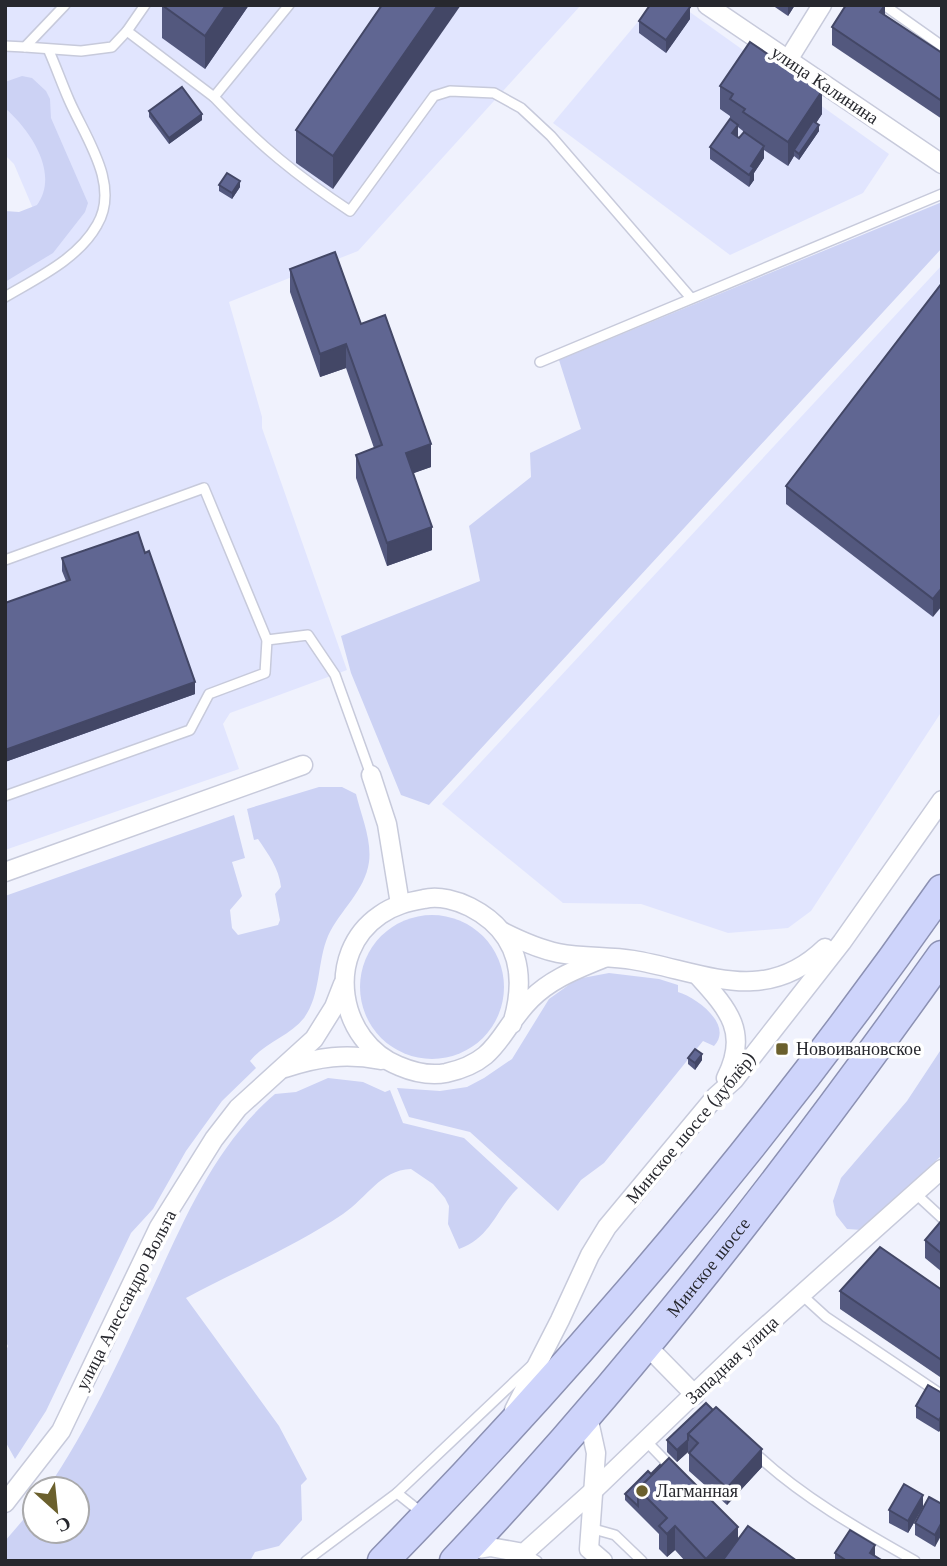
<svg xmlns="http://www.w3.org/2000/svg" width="947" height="1566" viewBox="0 0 947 1566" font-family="'Libre Baskerville',serif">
<rect width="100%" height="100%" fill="#f0f2fd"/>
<g fill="#e1e5fe">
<path d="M5 5H581L358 251 229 302 262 417V428L347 670 230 713 223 724 239 769 5 850V276L51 251 14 164 5 155Z"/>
<path d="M652 5H680L889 154 863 193 730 255 553 123Z"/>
<path d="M942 265V711L811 911 788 928 728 933 641 904 563 903 442 804Z"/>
</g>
<g fill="#ccd2f4">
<path d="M22 76 32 78 46 91 50 99 51 118 88 203 85 212 53 253 5 282V211L19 212 37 205C60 173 30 130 5 108V82Z"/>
<path d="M942 202V248L429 805 401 795 351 673 341 636 480 581 469 526 531 477 530 453 581 429 559 360Z"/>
<path d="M319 787H342L356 794C361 815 372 840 369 862 365 891 340 910 328 936 317 962 321 995 304 1018 290 1036 264 1043 250 1061L256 1068 222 1101 186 1151 153 1209 131 1233 46 1411 15 1459 5 1441V1353L8 1346 5 1340V896L234 815 245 858 232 862 242 896 230 910 232 928 238 935 278 925 280 920 275 894 281 887C279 868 268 854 258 839L254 840 247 809Z"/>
<circle cx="432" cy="987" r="72"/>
<path d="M609 973 659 979 678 985V992C696 997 734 1025 714 1046L703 1041 604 1163 581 1180 558 1211 470 1132 409 1117 397 1088 440 1091 467 1087 484 1078 512 1059 549 999 577 979Z"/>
<path d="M942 1048V1155L862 1230 847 1229 836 1215 833 1201 841 1178 907 1101Z"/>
<path d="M328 1078 363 1082 385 1092 390 1090 403 1123 464 1138 518 1188C496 1209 491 1238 459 1249L448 1224 449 1206 445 1198 433 1184 411 1169C380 1170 367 1198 343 1214 294 1247 238 1270 186 1298L279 1426 307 1479 301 1485 302 1520 279 1546 255 1552 250 1561H5V1541L35 1506V1531H77V1489H47C88 1429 119 1361 149 1296 183 1223 213 1147 275 1094L296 1092Z"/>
</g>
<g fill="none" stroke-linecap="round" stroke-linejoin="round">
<defs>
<g id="service">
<path d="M145 5 127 31 214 97 289 5"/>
<path d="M884 5 942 46"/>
<path d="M5 46 25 47 65 5"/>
<path d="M25 47 81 51 112 47 127 31"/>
<path d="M214 97C258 144 297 176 350 211L434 96 450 91 494 93 521 108 551 136 691 298"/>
<path d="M5 297C37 278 78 259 97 225 121 185 85 137 69 100 62 84 56 67 49 51"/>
<path d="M540 362 942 194"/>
<path d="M5 560 204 488 267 640 265 673 209 694 190 730 5 796"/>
<path d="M267 640 308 635 335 675 371 775"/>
<path d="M916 1194 942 1218"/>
<path d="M803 1296 826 1317 942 1395"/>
<path d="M646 1441 674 1470"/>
<path d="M754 1452C800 1496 860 1530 915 1561"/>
<path d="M397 1493 531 1366"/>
<path d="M590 1528 615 1535 642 1561"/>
<path d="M306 1561 397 1493 422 1513"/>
<path d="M513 1561 524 1553 537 1561"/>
</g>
<g id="minor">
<path d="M707 5 942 164"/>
<path d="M788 60 822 5"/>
<path d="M371 775 387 824 400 904"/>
<path d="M5 872 303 765"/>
<path d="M503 932C521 941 539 949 558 953 583 958 609 956 633 960 704 972 764 1007 825 948"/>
<path d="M699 977C729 1010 749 1033 726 1078"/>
<path d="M512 1024C527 975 519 932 470 907 458 901 439 895 424 899 408 902 394 905 380 915 323 954 339 1042 399 1066 413 1072 430 1076 446 1073 500 1061 498 1032 531 999 552 978 578 969 604 958"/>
<path d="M285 1068C318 1057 346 1053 381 1060"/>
<path d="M646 1345 695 1395"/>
<path d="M514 1410 560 1320 590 1255 607 1227 716 1096 734 1080 842 942 942 800"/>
<path d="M587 1412 596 1453 589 1549 603 1561"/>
<path d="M5 1503 61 1431 159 1227 214 1139 238 1108 314 1039 334 1007 343 984"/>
<path d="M464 1551 490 1547 524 1553 593 1491 746 1344 942 1169"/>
</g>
<g id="trunk">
<path d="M383 1561C587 1352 774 1130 942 890"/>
<path id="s1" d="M455 1561C633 1373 792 1167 942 956"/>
</g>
</defs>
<use href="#service" stroke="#c7cadb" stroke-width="12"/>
<use href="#minor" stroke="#c7cadb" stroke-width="21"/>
<use href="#trunk" stroke="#8c91b3" stroke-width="33"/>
<use href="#service" stroke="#fff" stroke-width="9"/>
<use href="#minor" stroke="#fff" stroke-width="18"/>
<use href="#trunk" stroke="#ced4fb" stroke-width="30"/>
</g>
<g fill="#53587e" fill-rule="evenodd">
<path d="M162 5H249L205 69 162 38Z"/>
<path d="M382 5 333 189 296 163V130Z"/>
<path d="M772 5H795L788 16Z"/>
<path d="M885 15 941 53 942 119 832 45V27Z"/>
<path d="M690 19 666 53 639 33V21Z"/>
<path d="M720 86 822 114 816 123 819 131 799 160 794 156 788 166 764 150V158L754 173V180L749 187 710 159V147L730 120V116L720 109ZM738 127 743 131V134L739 138 738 137Z"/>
<path d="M149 111 202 120 169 144 149 117Z"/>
<path d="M219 185 240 187 232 199 219 191Z"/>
<path d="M290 269 361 324 431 467 413 473 432 550 387 566 356 478V455L374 448 346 368 320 377 290 292Z"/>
<path d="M942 283 933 617 786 504V486Z"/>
<path d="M145 553 195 694 5 762V603L66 581 62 571V558Z"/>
<path d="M688 1058 702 1060 695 1070 688 1064Z"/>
<path d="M942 1220V1272L925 1258V1240Z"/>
<path d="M942 1290V1374L940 1377 840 1309V1291Z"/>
<path d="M942 1393 939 1432 916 1418V1406Z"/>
<path d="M706 1403 762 1467 727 1505 689 1471V1453L688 1452 677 1462 667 1452V1440Z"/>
<path d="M648 1471 738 1539 797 1561H685L675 1550 667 1557 659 1549V1534L625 1500V1494Z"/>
<path d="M942 1504 935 1547 915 1535V1523Z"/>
<path d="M923 1507 908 1533 889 1523V1510Z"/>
<path d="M835 1553 875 1556 883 1561H835Z"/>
</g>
<g fill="#434766">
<path d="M226 5H249L205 69V36Z"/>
<path d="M438 5H461L333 189V156Z"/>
<path d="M788 5H795L788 16Z"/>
<path d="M885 5V23L880 12Z"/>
<path d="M690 7V19L666 53V40Z"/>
<path d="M822 91V114L797 152 794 150V156L788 166V142Z"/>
<path d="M202 114V120L169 144V138Z"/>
<path d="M738 125V137L732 133Z"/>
<path d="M819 125V131L799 160V154Z"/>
<path d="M764 146V158L754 173V180L749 187 751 166Z"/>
<path d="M240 181V187L232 199V193Z"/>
<path d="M346 344V368L320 377V354Z"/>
<path d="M431 444V467L406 476V453Z"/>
<path d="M432 527V550L387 566V543Z"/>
<path d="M942 588V606L933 617V599Z"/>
<path d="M195 682V694L5 762V750Z"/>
<path d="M702 1054V1060L695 1070V1063Z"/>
<path d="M942 1356V1374L940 1377V1359Z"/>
<path d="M942 1415V1428L939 1432V1420Z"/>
<path d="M688 1440V1452L677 1462V1450Z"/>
<path d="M762 1449V1467L727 1505V1488Z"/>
<path d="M923 1495V1507L908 1533V1521Z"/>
<path d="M942 1522V1534L935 1547V1535Z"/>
<path d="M675 1526V1550L667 1557V1534Z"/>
<path d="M738 1527V1551L723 1561H706V1559Z"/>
<path d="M875 1545V1557L870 1553Z"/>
</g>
<g fill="#606692" stroke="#434766" stroke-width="2">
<path d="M162 5H226L205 36Z"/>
<path d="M382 5H438L333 156 296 130Z"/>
<path d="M650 5H688L690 7 666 40 639 21Z"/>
<path d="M846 5H885L880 12 942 53V101L832 27Z"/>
<path d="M750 42 822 91 788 142 743 112 745 109 730 99 733 94 720 86Z"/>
<path d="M182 87 202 114 169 138 149 111Z"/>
<path d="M730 119 738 125 732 133 739 138 744 132 764 146 751 166 754 168 749 175 710 147Z"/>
<path d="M813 121 819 125 799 154 794 150Z"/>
<path d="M227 173 240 181 232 193 219 185Z"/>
<path d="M335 252 361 324 385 315 431 444 406 453 432 527 387 543 356 455 382 445 346 344 320 354 290 269Z"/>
<path d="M942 283V588L933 599 786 486Z"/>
<path d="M138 532 145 553 149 551 195 682 5 750V603L70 580 62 558Z"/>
<path d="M695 1049 702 1054 695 1063 688 1058Z"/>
<path d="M942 1220V1254L925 1240Z"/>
<path d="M880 1247 942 1290V1356L940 1359 840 1291Z"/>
<path d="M928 1385 942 1393V1415L939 1420 916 1406Z"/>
<path d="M706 1403 713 1410 688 1434V1440L677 1450 667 1440Z"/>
<path d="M716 1407 762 1449 727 1488 689 1453 698 1443 688 1434Z"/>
<path d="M669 1458 738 1527 706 1559 675 1526 667 1534 659 1526 667 1518 638 1489Z"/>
<path d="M660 1465 661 1466 638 1489V1506L625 1494 648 1471 651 1474Z"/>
<path d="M904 1484 923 1495 908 1521 889 1510Z"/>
<path d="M929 1497 942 1504V1522L935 1535 915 1523Z"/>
<path d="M748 1526 797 1561H724L723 1560Z"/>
<path d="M850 1530 875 1545 870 1553 883 1561H847L835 1553Z"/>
</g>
<g fill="#6b602d" stroke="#fff" stroke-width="2.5">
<rect x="775" y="1042" width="14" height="14" rx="3.5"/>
<circle cx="642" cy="1491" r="7"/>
</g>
<g text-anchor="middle" stroke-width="7" stroke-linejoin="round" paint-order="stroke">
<g font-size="18" fill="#27282e" stroke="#fff">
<text transform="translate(825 85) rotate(34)" y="6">улица Калинина</text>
<text transform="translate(691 1128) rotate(-50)" y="6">Минское шоссе (дублёр)</text>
<text dy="6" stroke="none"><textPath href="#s1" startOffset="388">Минское шоссе</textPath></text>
<text transform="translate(126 1300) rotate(-63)" y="6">улица Алессандро Вольта</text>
<text transform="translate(732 1360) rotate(-43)" y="6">Западная улица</text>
</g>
<g font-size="18" fill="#27282e" stroke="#fff" text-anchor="start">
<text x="796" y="1055">Новоивановское</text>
<text x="656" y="1497">Лагманная</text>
</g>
</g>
<rect width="947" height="1566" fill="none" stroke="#27282e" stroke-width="14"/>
<g transform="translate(56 1510) rotate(153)"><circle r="33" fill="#ffffff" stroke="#a9a9ab" stroke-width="2"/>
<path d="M0-5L12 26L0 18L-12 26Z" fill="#6b602d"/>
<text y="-10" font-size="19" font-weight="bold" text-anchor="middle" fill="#27282e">С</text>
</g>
</svg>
